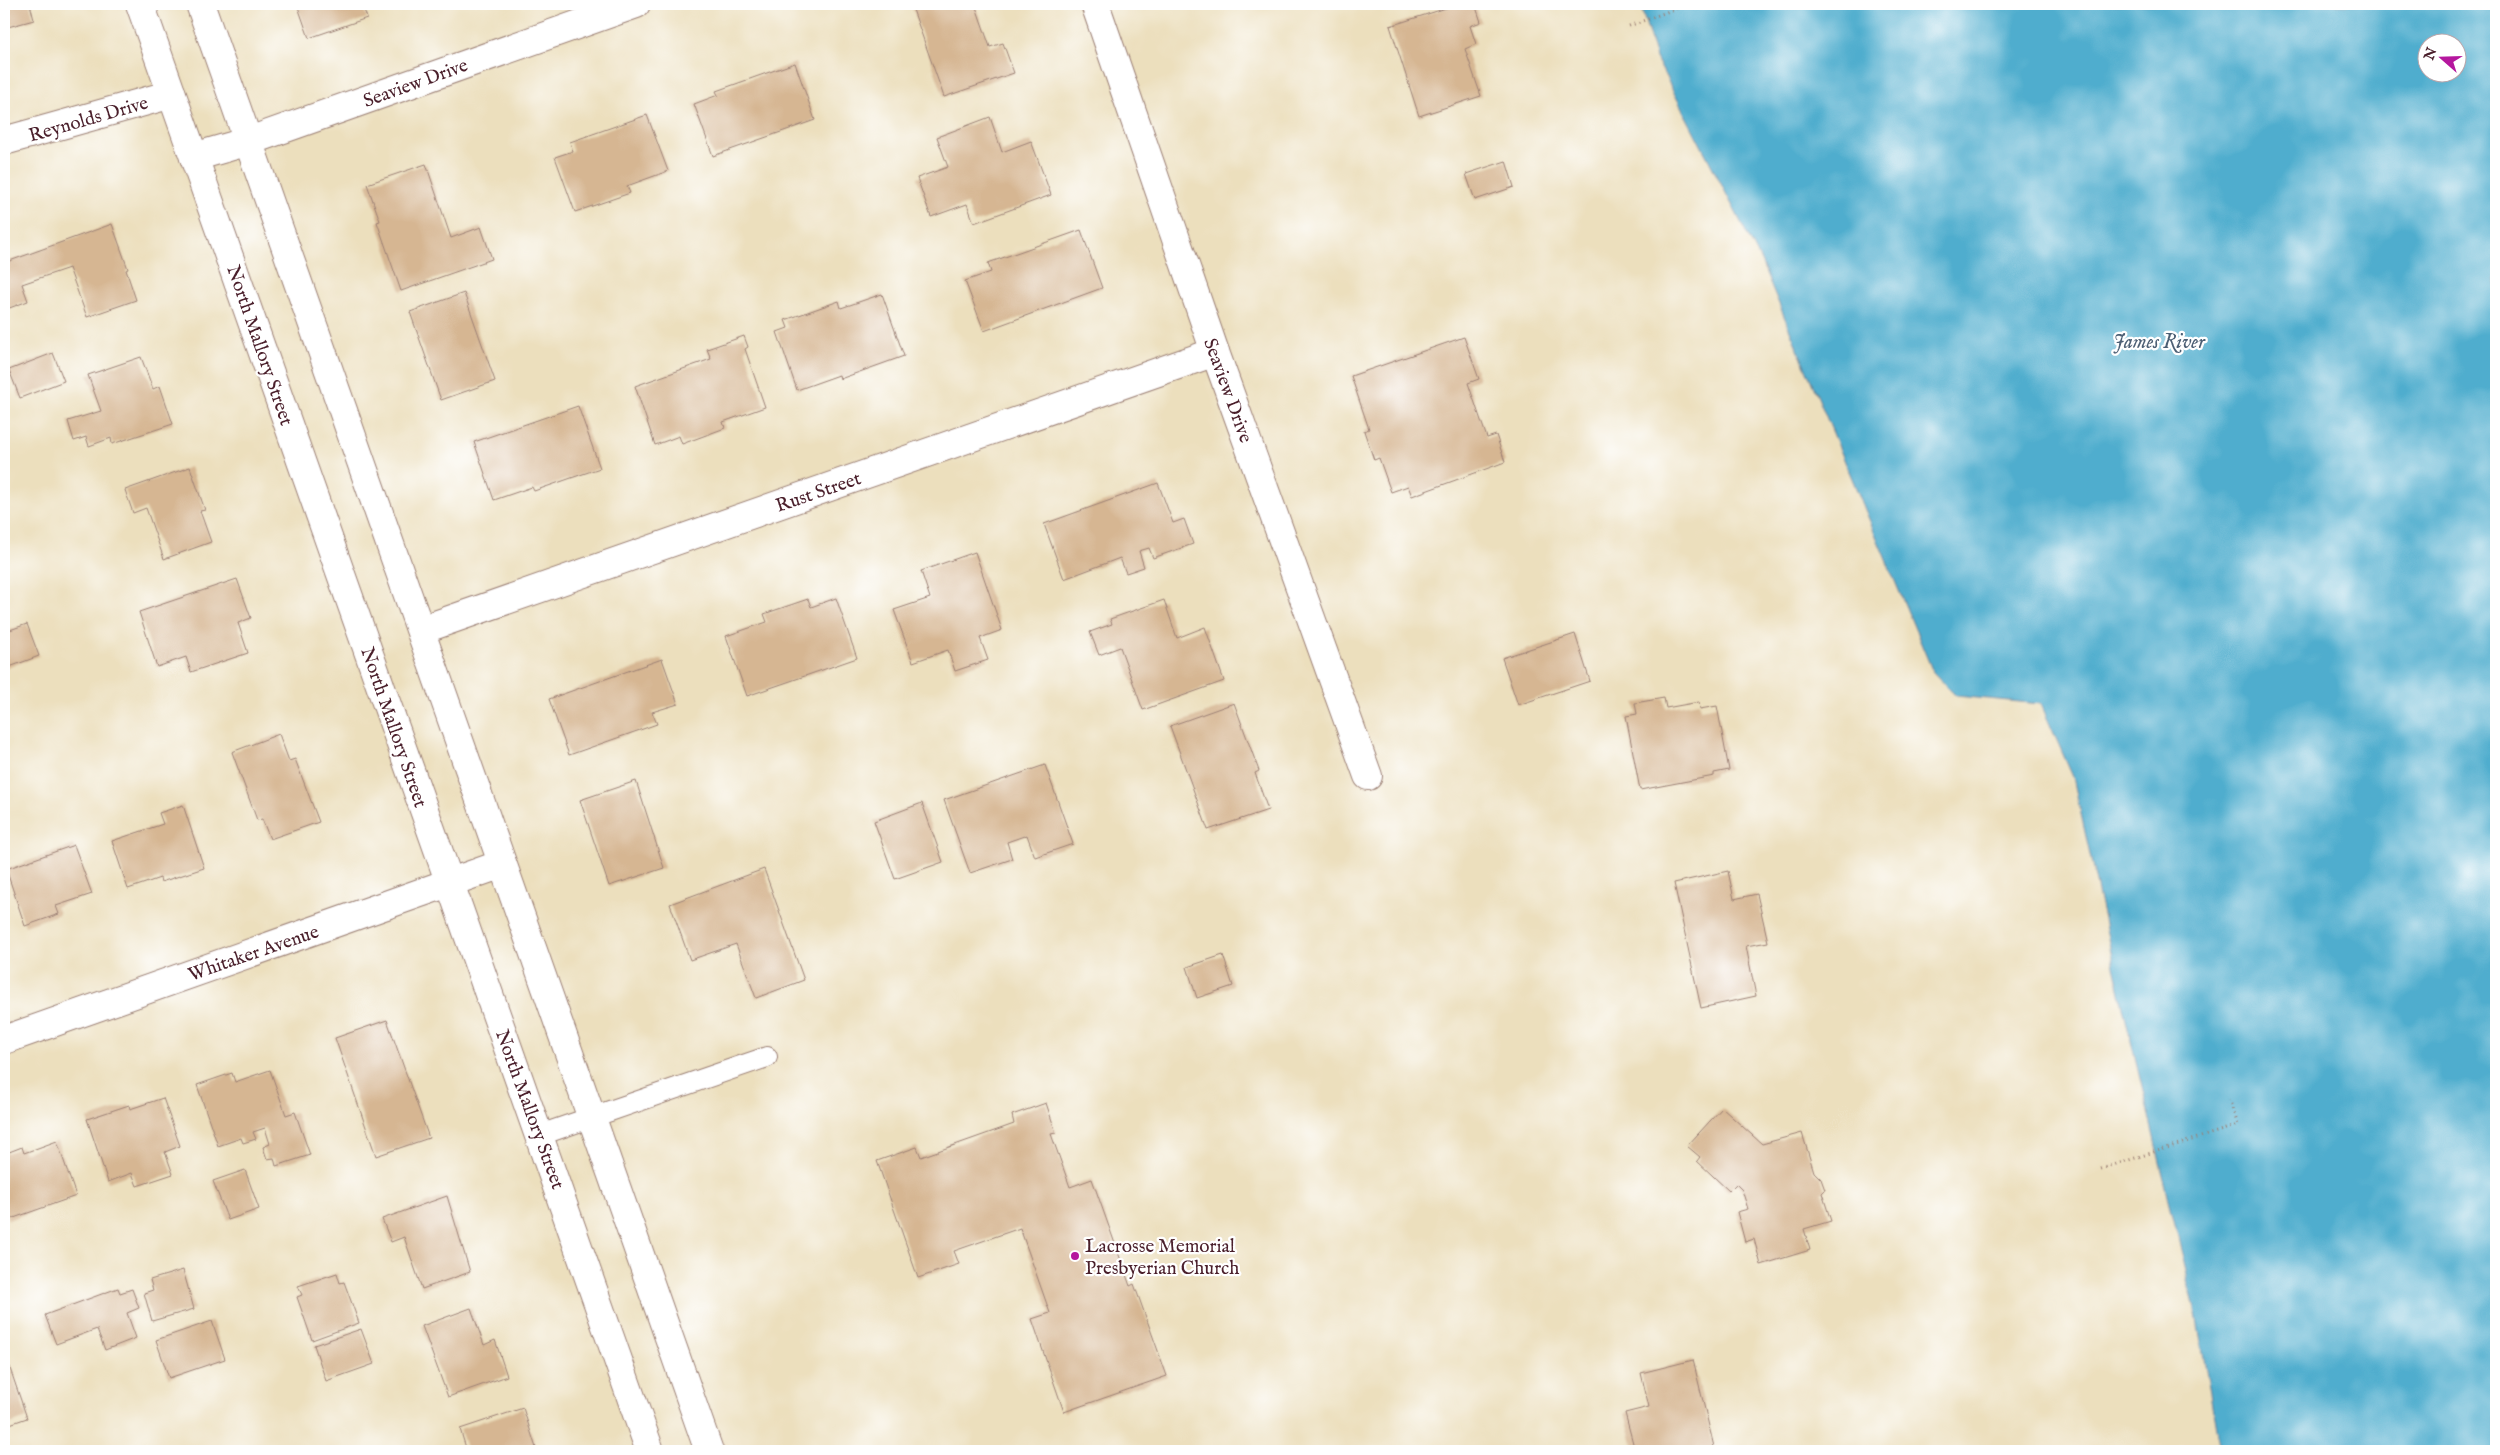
<svg xmlns="http://www.w3.org/2000/svg" width="2500" height="1455" viewBox="0 0 2500 1455" font-family="'IM FELL English',serif">
<rect width="100%" height="100%" fill="#fff"/>
<filter id="ink" filterUnits="userSpaceOnUse"><feTurbulence type="fractalNoise" baseFrequency=".02" numOctaves="2"/><feDisplacementMap in="SourceGraphic" scale="10" xChannelSelector="R" yChannelSelector="G"/><feConvolveMatrix kernelMatrix="1 2 1 2 8 2 1 2 1" color-interpolation-filters="sRGB"/></filter>
<filter id="wash" filterUnits="userSpaceOnUse"><feTurbulence type="fractalNoise" baseFrequency=".0096" numOctaves="4" result="noise"/><feDisplacementMap in="SourceGraphic" scale="20" xChannelSelector="R" yChannelSelector="G"/><feGaussianBlur stdDeviation="1.12" result="paint"/><feColorMatrix in="noise" values="0 0 0 0 0 0 0 0 0 0 0 0 0 0 0 0 0 1.4 0 .05"/><feComposite in="paint" operator="in"/></filter>
<g filter="url(#wash)">
<rect width="100%" height="100%" fill="#ecdfbd"/>
<path fill="#4fadce" stroke="#4c667c" fill-rule="evenodd" d="M1640 4H2496V1451H2220L2196 1313 2125 1016 2073 777 2041 704 1956 696 1933 672 1761 261 1656 58ZM2428 42H2458V72H2428Z"/>
<g id="blocks">
<g fill="#d6b692">
<path d="M4 4H30L34 20 4 28Z"/>
<path d="M297 4H362L367 18 309 38Z"/>
<path d="M911 4H975L990 47 1003 43 1014 73 944 97Z"/>
<path d="M1459 4H1475L1481 22 1470 26 1476 44 1465 49 1481 96 1419 116 1390 26Z"/>
<path d="M795 63 815 120 713 156 694 104 718 95 716 91Z"/>
<path d="M647 115 668 171 627 186 630 193 575 212 555 157 573 151 570 142Z"/>
<path d="M990 117 1002 152 1031 141 1051 195 974 223 967 204 931 217 917 178 948 167 937 137Z"/>
<path d="M1506 161 1514 187 1475 200 1466 174Z"/>
<path d="M426 164 451 238 481 227 492 259 401 291 377 222 380 221 367 184Z"/>
<path d="M112 224 128 269 126 270 136 300 87 317 69 268 22 284 28 301 4 310V263Z"/>
<path d="M1081 230 1102 288 984 331 965 281 991 272 988 263Z"/>
<path d="M464 293 495 381 441 400 410 312Z"/>
<path d="M882 294 904 356 840 379 839 375 797 390 777 332 788 328 785 320 839 301 841 308Z"/>
<path d="M744 336 748 347 745 349 765 407 723 422 725 428 682 444 679 436 655 445 635 386 711 359 707 349Z"/>
<path d="M1464 337 1479 379 1468 383 1487 438 1496 435 1505 462 1412 496 1408 486 1391 492 1379 458 1374 460 1364 431 1369 429 1351 376Z"/>
<path d="M53 353 64 381 20 398 9 370Z"/>
<path d="M141 357 153 389 160 386 173 424 112 444 111 438 89 446 86 437 74 441 68 421 101 411 88 375Z"/>
<path d="M578 406 600 468 534 491 532 487 494 500 474 442Z"/>
<path d="M190 467 205 510 200 511 211 542 164 559 146 508 133 513 125 490Z"/>
<path d="M1158 483 1173 523 1184 519 1193 544 1153 558 1149 548 1139 551 1144 567 1126 573 1120 558 1064 579 1044 524Z"/>
<path d="M975 552 1002 630 980 638 988 660 955 671 948 650 913 662 894 610 930 598 921 571Z"/>
<path d="M237 579 251 618 238 623 248 653 191 672 186 657 157 667 139 612Z"/>
<path d="M836 598 857 658 747 696 726 636 767 622 764 614 808 599 811 607Z"/>
<path d="M1164 600 1177 638 1205 627 1224 681 1143 710 1120 647 1099 655 1090 632 1112 624 1110 619Z"/>
<path d="M27 624 39 656 4 669V632Z"/>
<path d="M1575 634 1590 681 1518 705 1502 658Z"/>
<path d="M662 659 678 704 652 712 657 724 569 755 549 699Z"/>
<path d="M1664 698 1666 708 1699 702 1700 709 1717 706 1729 770 1714 773V776L1640 790 1626 716 1637 714 1635 703Z"/>
<path d="M1234 703 1259 771 1255 773 1268 810 1208 830 1170 726Z"/>
<path d="M279 734 289 761 295 759 319 822 270 839 262 819 257 820 232 752Z"/>
<path d="M1045 765 1073 844 1035 857 1027 835 1007 842 1012 859 970 873 944 800Z"/>
<path d="M636 781 664 868 609 886 580 800Z"/>
<path d="M922 803 943 862 895 879 874 821Z"/>
<path d="M183 805 204 868 161 882 160 878 128 889 112 841 163 824 159 813Z"/>
<path d="M74 845 92 894 56 906 59 914 25 926 6 869Z"/>
<path d="M764 869 804 980 756 998 736 944 690 960 670 904Z"/>
<path d="M1728 871 1734 899 1757 894 1768 942 1746 946 1756 996 1701 1008 1674 883Z"/>
<path d="M1223 955 1233 986 1197 998 1187 967Z"/>
<path d="M387 1020 429 1138 376 1156 335 1038Z"/>
<path d="M270 1070 286 1115 295 1112 310 1155 276 1166 274 1158 267 1159 263 1147 270 1144 265 1128 253 1132 256 1139 243 1143 241 1138 218 1146 197 1085 232 1073 235 1082Z"/>
<path d="M163 1098 180 1146 165 1152 173 1174 137 1186 132 1173 108 1182 87 1119 129 1105 130 1109Z"/>
<path d="M1046 1103 1056 1133 1051 1134 1070 1187 1092 1179 1130 1286 1134 1284 1167 1376 1064 1412 1032 1319 1050 1313 1020 1228 954 1251 959 1264 918 1278 877 1161 917 1147 921 1157 1014 1124 1012 1115Z"/>
<path d="M1722 1108 1762 1144 1802 1133 1814 1172 1821 1179 1825 1190 1822 1193 1831 1221 1804 1229 1810 1250 1761 1265 1754 1239 1745 1242 1737 1212 1748 1209 1742 1190 1736 1184 1729 1191 1697 1161 1700 1157 1687 1146Z"/>
<path d="M57 1141 76 1196 8 1220 4 1208V1154L22 1147 24 1153Z"/>
<path d="M245 1170 259 1209 228 1220 213 1181Z"/>
<path d="M447 1196 470 1272 422 1289 404 1237 391 1242 382 1219Z"/>
<path d="M183 1270 194 1309 152 1321 144 1293 153 1290 150 1280Z"/>
<path d="M337 1273 340 1283 344 1282 359 1323 312 1340 297 1297 302 1295 298 1286Z"/>
<path d="M118 1288 120 1293 132 1289 139 1308 127 1313 136 1338 105 1350 97 1329 56 1344 45 1315Z"/>
<path d="M471 1308 484 1345 495 1340 507 1376 448 1397 422 1326Z"/>
<path d="M212 1321 225 1359 169 1378 156 1340Z"/>
<path d="M361 1329 374 1364 326 1381 314 1345Z"/>
<path d="M4 1351 27 1418 4 1426Z"/>
<path d="M1693 1360 1715 1451H1635L1625 1413 1649 1407 1641 1373Z"/>
<path d="M523 1408 537 1451H467L460 1429Z"/>
</g>
</g>
</g>
<g filter="url(#ink)">
<use href="#blocks" fill-opacity="0" stroke="#9b7f74" stroke-width="1"/>
<g fill="none" stroke-linecap="round" stroke-linejoin="round">
<defs>
<path id="lane" d="M540 1135 767 1057"/>
<g id="street">
<path d="M1095 4 1215 352 1368 776"/>
<path d="M4 141 172 94"/>
<path d="M194 157 249 141 636 4"/>
<path d="M421 630 1215 352"/>
<path d="M4 1040 502 864"/>
</g>
<g id="secondary">
<path d="M140 4 650 1451"/>
<path d="M200 4 709 1451"/>
</g>
</defs>
<use href="#lane" stroke="#9b7f74" stroke-width="22"/>
<use href="#street" stroke="#9b7f74" stroke-width="30"/>
<use href="#secondary" stroke="#9b7f74" stroke-width="30"/>
<g stroke="#9b7f74" stroke-width="3" stroke-dasharray="1 4" stroke-linecap="butt">
<path d="M1629 26 1688 4"/>
<path d="M2101 1169 2238 1125 2228 1096"/>
</g>
<use href="#lane" stroke="#fff" stroke-width="20"/>
<use href="#street" stroke="#fff" stroke-width="28"/>
<use href="#secondary" stroke="#fff" stroke-width="28"/>
</g>
</g>
<circle fill="#b5179e" stroke="#fff" stroke-width="2" cx="1075" cy="1256" r="5"/>
<g text-anchor="middle" stroke-width="4.5" stroke-linejoin="round" paint-order="stroke">
<g font-size="19" fill="#4a1f2b" stroke="#fff">
<text transform="translate(415 82) rotate(-20)" y="7">Seaview Drive</text>
<text transform="translate(88 118) rotate(-16)" y="7">Reynolds Drive</text>
<text transform="translate(261 345) rotate(71)" y="7">North Mallory Street</text>
<text transform="translate(1229 390) rotate(70)" y="7">Seaview Drive</text>
<text transform="translate(818 491) rotate(-19)" y="7">Rust Street</text>
<text transform="translate(395 727) rotate(71)" y="7">North Mallory Street</text>
<text transform="translate(253 952) rotate(-19)" y="7">Whitaker Avenue</text>
<text transform="translate(531 1109) rotate(70)" y="7">North Mallory Street</text>
</g>
<g font-size="19" fill="#4a1f2b" stroke="#fff" text-anchor="start">
<text x="1085" y="1252">Lacrosse Memorial<tspan x="1085" dy="22">Presbyerian Church</tspan></text>
</g>
<g font-size="20" font-style="italic" fill="#4c5f74" stroke="#fff">
<text x="2159" y="348">James River</text>
</g>
</g>
<rect width="2500" height="1455" fill="none" stroke="#fff" stroke-width="20"/>
<g transform="translate(2442 58) rotate(290)"><circle r="24" fill="#ffffff" stroke="#b7a5aa"/>
<path d="M0-4L9 19L0 12L-9 19Z" fill="#b5179e"/>
<text y="-8" font-size="14" font-weight="bold" text-anchor="middle" fill="#4a1f2b">N</text>
</g>
</svg>
